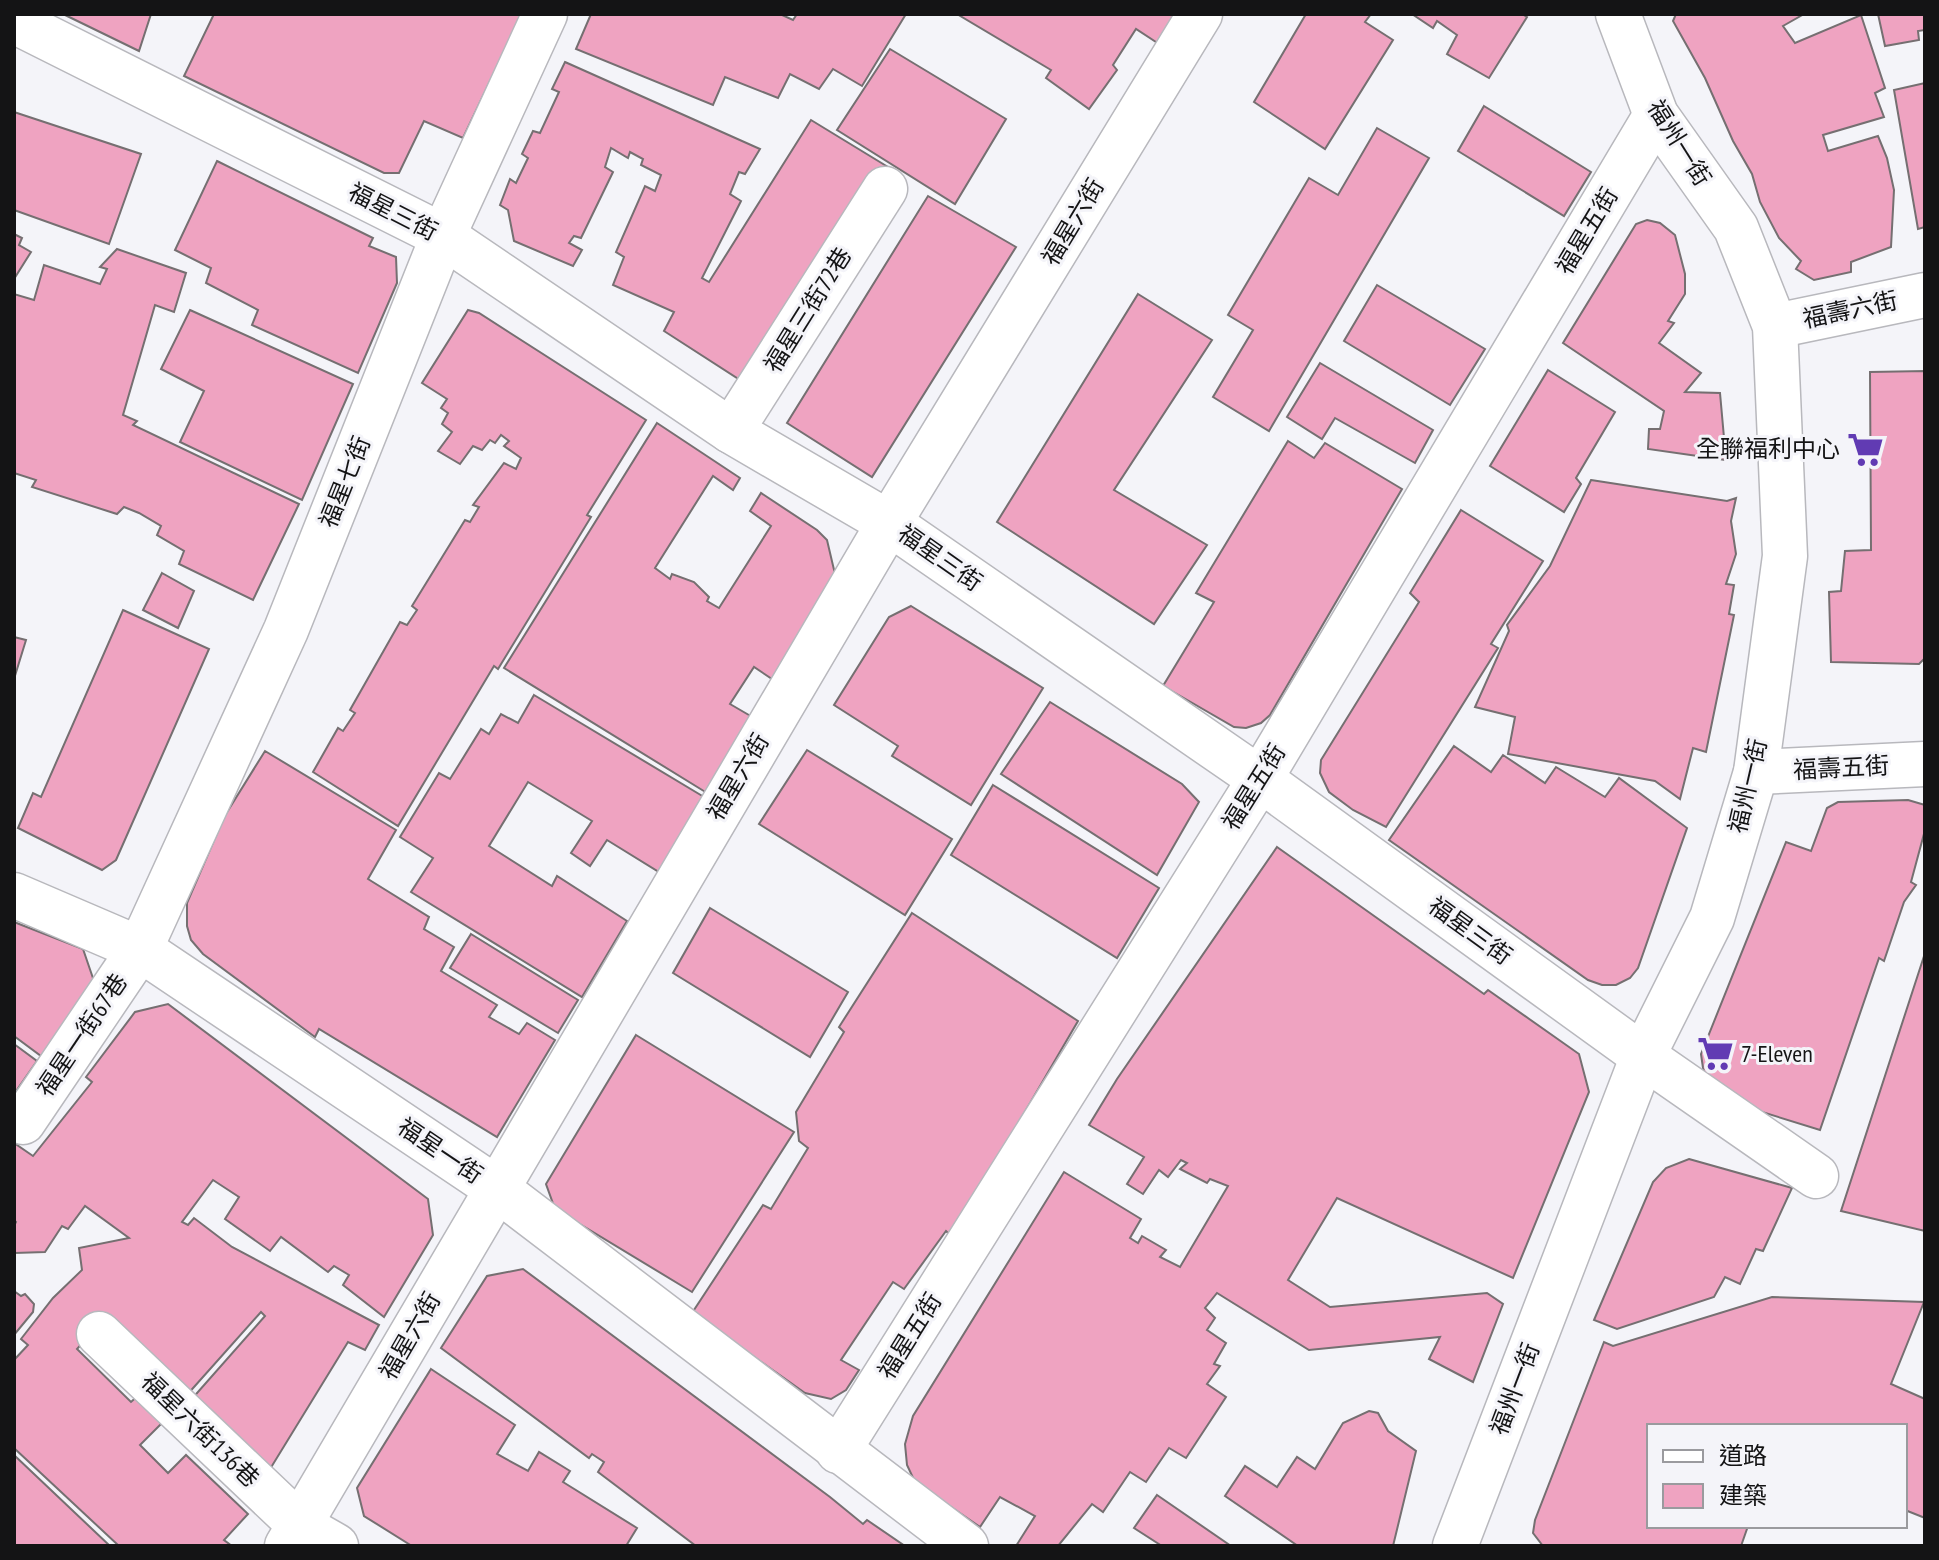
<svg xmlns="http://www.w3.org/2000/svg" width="1939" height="1560" viewBox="0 0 1939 1560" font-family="'PT Sans Narrow','Noto Sans TC',sans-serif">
<rect width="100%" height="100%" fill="#f4f4f9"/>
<g fill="#efa3c1" stroke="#756f71" stroke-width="2">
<path d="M63 14H151L139 51Z"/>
<path d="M214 14H522L463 138 424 121 399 173H384L184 76Z"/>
<path d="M591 14H780L793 20 797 14H906L862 86 833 69 819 89 790 74 778 98 725 77 713 105 576 49Z"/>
<path d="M957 14H1187L1162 46 1136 29 1113 65 1117 70 1089 109 1046 78 1051 70Z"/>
<path d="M1306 14H1371L1365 22 1393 40 1325 149 1254 102Z"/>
<path d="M1412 14H1522L1527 17 1489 78 1447 54 1457 35 1437 21 1433 28Z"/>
<path d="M1676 14H1804L1783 26 1795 43 1861 15 1885 88 1875 93 1884 117 1823 135 1828 151 1878 136 1887 158 1894 190 1891 247 1851 262V272L1814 280 1796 269 1801 261 1779 238 1760 202 1752 174 1733 141 1705 78 1673 21Z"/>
<path d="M1878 14H1925V30L1918 31 1919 40 1885 46Z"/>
<path d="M890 49 1006 119 955 204 837 130Z"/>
<path d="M565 62 760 149 745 174 739 172 730 194 741 201 702 278 709 282 811 120 888 167 751 387 664 331 674 312 613 285 624 257 616 252 645 186 655 191 661 175 641 165 643 159 630 152 628 158 611 148 605 167 613 172 581 238 574 236 569 243 582 250 573 266 514 241 508 210 500 205 510 179 516 183 528 158 522 154 533 131 540 133 559 92 552 89Z"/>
<path d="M1925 83V227L1918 229 1894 90Z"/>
<path d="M1484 106 1591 172 1564 216 1458 151Z"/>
<path d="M14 112 141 154 109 244 14 210Z"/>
<path d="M1377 128 1429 158 1269 431 1213 397 1253 330 1228 315 1309 178 1338 195Z"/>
<path d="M217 161 373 238 369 246 396 257 397 283 358 373 252 325 258 310 206 283 211 268 175 250Z"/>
<path d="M928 196 1016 247 872 477 787 423Z"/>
<path d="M1647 220 1660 223 1675 235 1685 274V294L1668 321 1674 323 1659 343 1701 373 1685 392 1720 393 1726 460 1648 449 1649 429H1660L1664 411 1563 343 1636 224Z"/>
<path d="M14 234 22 238 19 245 31 252 14 279Z"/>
<path d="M117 249 186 273 174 312 155 305 123 415 137 421 133 425 299 504 253 600 179 564 184 551 157 535 161 526 139 513 124 507 117 514 32 487 36 480 14 473V294L34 300 44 265 100 284 107 269 100 267Z"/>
<path d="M1377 285 1485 349 1450 405 1344 341Z"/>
<path d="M1138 294 1212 340 1114 490 1207 545 1154 624 997 522Z"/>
<path d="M190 310 353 384 302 500 180 442 204 391 161 369Z"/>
<path d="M468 310 479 313 646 420 587 515 591 517 498 669 494 666 398 826 313 772 338 728 343 731 355 713 350 710 400 622 407 625 417 610 412 606 465 520 470 522 479 507 473 505 504 463 516 469 521 458 504 446 509 441 501 435 495 443 490 440 482 450 473 446 460 464 438 451 452 432 442 424 448 413 441 408 447 399 422 383Z"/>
<path d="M1320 363 1433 430 1415 463 1335 418 1322 439 1287 417Z"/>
<path d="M1548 370 1615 412 1576 478 1581 484 1564 512 1490 466Z"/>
<path d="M1925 371V658L1919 664 1831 662 1829 592 1841 591 1845 551 1871 550 1870 372Z"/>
<path d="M657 423 740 478 733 490 713 476 655 568 670 579 672 574 694 582 709 597 707 601 719 608 771 526 750 511 761 493 817 530 827 540 835 574 775 681 754 667 730 704 754 718 707 793 504 668Z"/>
<path d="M1288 441 1314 458 1325 443 1402 489 1270 715 1261 723 1246 728 1234 727 1163 686 1214 602 1196 593Z"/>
<path d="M1591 480 1727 501 1736 498 1731 521 1736 554 1726 584 1734 585 1729 614 1734 615 1706 752 1693 748 1680 799 1655 781 1508 754 1515 717 1475 707 1509 631 1507 625 1550 566Z"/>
<path d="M1461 510 1543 561 1491 644 1498 648 1386 827 1353 810 1329 792 1320 773 1321 760 1419 602 1410 593Z"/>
<path d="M162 573 194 591 178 628 143 610Z"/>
<path d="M911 606 1043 688 971 805 892 756 898 746 834 705 889 617Z"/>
<path d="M123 610 209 649 116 860 102 870 18 828 33 793 41 797Z"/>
<path d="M14 637 26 640 14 679Z"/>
<path d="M534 695 704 797 659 872 607 840 590 866 571 853 592 821 528 782 489 846 552 886 557 876 627 921 582 997 411 892 433 858 400 837 439 773 450 779 481 729 489 734 501 714 518 723Z"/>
<path d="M1050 702 1182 784 1199 802 1157 875 1001 774Z"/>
<path d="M1454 746 1491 772 1503 755 1545 783 1556 767 1605 797 1619 778 1687 828 1638 968 1630 978 1616 985H1602L1588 980 1389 840Z"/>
<path d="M807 750 952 839 905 915 759 824Z"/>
<path d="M265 751 396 830 368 879 429 917 424 929 454 947 441 971 497 1005 489 1017 519 1034 527 1023 555 1040 497 1137 319 1029 315 1037 203 954 191 940 187 926V903L224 817Z"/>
<path d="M993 785 1159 888 1117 958 951 855Z"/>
<path d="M1908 800 1925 805V830L1911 882 1916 885 1904 902 1884 961 1879 958 1820 1130 1730 1102 1711 1090 1703 1068 1701 1054 1786 842 1811 851 1827 808 1838 802Z"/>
<path d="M1277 847 1484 994 1488 990 1579 1054 1589 1092 1513 1278 1337 1198 1288 1280 1330 1307 1487 1293 1503 1304 1473 1382 1429 1359 1440 1337 1309 1350 1217 1293 1205 1308 1215 1318 1207 1330 1226 1343 1214 1364 1220 1366 1207 1384 1226 1397 1186 1458 1169 1448 1146 1482 1130 1472 1103 1512 1092 1504 1058 1546H1016L1035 1516 1000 1497 980 1527 915 1482 907 1465 905 1444 913 1416 1064 1172 1141 1219 1130 1238 1138 1243 1142 1236 1166 1250 1160 1257 1180 1267 1228 1186 1210 1179 1207 1183 1180 1169 1187 1163 1181 1160 1168 1177 1159 1170 1143 1194 1127 1184 1144 1157 1089 1125 1117 1079Z"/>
<path d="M710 908 848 992 810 1057 673 973Z"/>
<path d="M912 913 1078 1021 952 1237 946 1231 904 1289 893 1282 841 1360 859 1370 846 1390 831 1399 805 1393 692 1313 763 1205 771 1209 808 1148 799 1141 796 1112 844 1032 839 1027Z"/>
<path d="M14 922 83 949 95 984 41 1056 14 1036Z"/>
<path d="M471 934 578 1000 558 1033 450 968Z"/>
<path d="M1925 953V1231L1841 1211Z"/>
<path d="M168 1004 428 1199 433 1235 384 1317 343 1285 349 1275 334 1266 328 1272 281 1237 270 1251 225 1219 239 1197 213 1180 182 1222 188 1225 194 1218 232 1247 379 1325 365 1350 348 1342 267 1474 190 1401 265 1316 261 1312 186 1396 103 1320 77 1349 131 1402 140 1394 165 1420 140 1445 168 1473 186 1455 248 1514 224 1540 232 1546H119L14 1448V1360L28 1345 21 1339 53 1298 82 1270 79 1248 129 1238 85 1206 68 1229 62 1226 45 1252 15 1253 14 1226 16 1222 14 1220V1143L33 1156 92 1082 86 1077 135 1012Z"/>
<path d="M636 1035 794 1132 692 1292 555 1209 546 1184Z"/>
<path d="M14 1044 37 1061 14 1094Z"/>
<path d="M1689 1159 1792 1188 1763 1251 1756 1249 1740 1284 1725 1277 1714 1297 1617 1329 1594 1320 1653 1182 1666 1168Z"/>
<path d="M523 1269 830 1497 863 1524 867 1520 902 1544 899 1546H696L598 1472 604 1462 592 1454 589 1458 441 1348 487 1276Z"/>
<path d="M14 1291 21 1296 25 1294 34 1304 33 1312 14 1335Z"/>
<path d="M1772 1297 1924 1302 1891 1384 1925 1399V1518L1905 1510V1426H1649V1526H1748L1741 1546H1543L1533 1533 1535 1520 1604 1342 1613 1346Z"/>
<path d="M431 1369 515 1425 497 1454 528 1471 539 1452 570 1471 563 1482 637 1528 626 1546H412L364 1516 357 1488Z"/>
<path d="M1369 1411 1378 1413 1388 1431 1416 1451 1393 1546H1298L1225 1496 1245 1466 1277 1487 1297 1457 1315 1469 1343 1423Z"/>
<path d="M14 1455 110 1546H14Z"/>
<path d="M1157 1495 1231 1546H1162L1134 1528Z"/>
</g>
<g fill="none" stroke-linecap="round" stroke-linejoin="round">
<defs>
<g id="minor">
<path d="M14 21 443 236 731 431 889 523 1260 779 1643 1056 1816 1176"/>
<path d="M1775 326 1925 295"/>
<path d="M731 431 885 189"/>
<path d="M1756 772 1925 764"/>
<path d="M14 895 140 949 496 1188 966 1546"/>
<path d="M23 1122 140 949 286 630 443 236 545 14"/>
<path d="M99 1334 301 1526 336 1546"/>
<path d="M838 1451 1260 779 1656 115"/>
<path d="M287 1546 889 523 1200 14"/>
<path d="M1455 1546 1643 1056 1712 918 1756 772 1785 556 1775 326 1736 228 1656 115 1618 14"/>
</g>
</defs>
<use href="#minor" stroke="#b8b8bd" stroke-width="47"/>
<use href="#minor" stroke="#fff" stroke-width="44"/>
</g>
<defs>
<symbol id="supermarket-bare" viewBox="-9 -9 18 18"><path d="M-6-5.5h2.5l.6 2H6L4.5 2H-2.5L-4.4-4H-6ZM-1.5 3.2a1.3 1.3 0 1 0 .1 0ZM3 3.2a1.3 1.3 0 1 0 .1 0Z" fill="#613bb3" stroke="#f4f4f9" stroke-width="2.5" paint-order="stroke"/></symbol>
</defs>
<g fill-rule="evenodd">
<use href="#supermarket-bare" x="1840" y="424" width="51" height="51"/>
<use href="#supermarket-bare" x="1690" y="1028" width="51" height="51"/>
</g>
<g text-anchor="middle" stroke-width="6" stroke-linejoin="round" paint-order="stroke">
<g font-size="24" fill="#141415" stroke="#f4f4f9">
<text transform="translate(1679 143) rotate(58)" y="8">福州一街</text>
<text transform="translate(393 212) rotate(27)" y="8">福星三街</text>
<text transform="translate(1073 222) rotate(-59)" y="8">福星六街</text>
<text transform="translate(1587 231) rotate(-59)" y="8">福星五街</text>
<text transform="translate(808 310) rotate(-58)" y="8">福星三街72巷</text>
<text transform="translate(1850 310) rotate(-12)" y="8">福壽六街</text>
<text transform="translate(345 482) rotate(-68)" y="8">福星七街</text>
<text transform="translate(940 558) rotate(35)" y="8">福星三街</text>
<text transform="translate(1841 768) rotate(-3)" y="8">福壽五街</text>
<text transform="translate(738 777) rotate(-59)" y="8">福星六街</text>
<text transform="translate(1748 786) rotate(-77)" y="8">福州一街</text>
<text transform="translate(1254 787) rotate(-58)" y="8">福星五街</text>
<text transform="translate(1470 931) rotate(36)" y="8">福星三街</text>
<text transform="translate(82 1035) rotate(-56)" y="8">福星一街67巷</text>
<text transform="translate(440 1151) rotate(34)" y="8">福星一街</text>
<text transform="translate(410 1336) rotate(-60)" y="8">福星六街</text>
<text transform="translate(910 1336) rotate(-58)" y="8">福星五街</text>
<text transform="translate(1515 1389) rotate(-69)" y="8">福州一街</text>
<text transform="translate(200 1430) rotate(44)" y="8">福星六街136巷</text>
</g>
<g font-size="24" fill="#141415" stroke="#f4f4f9" text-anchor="end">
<text x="1840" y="457">全聯福利中心</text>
<text x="1741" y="1062" text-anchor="start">7-Eleven</text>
</g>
</g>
<rect width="1939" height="1560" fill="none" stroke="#141415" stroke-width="32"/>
<rect x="1647" y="1424" width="260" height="104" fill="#f4f4f9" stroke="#9a9a9e" stroke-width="2"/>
<rect x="1663" y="1450" width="40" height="12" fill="#ffffff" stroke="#9a9a9e" stroke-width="2"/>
<text x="1719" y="1464" font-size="24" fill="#141415">道路</text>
<rect x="1663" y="1484" width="40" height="24" fill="#efa3c1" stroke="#9a9a9e" stroke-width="2"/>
<text x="1719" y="1504" font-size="24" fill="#141415">建築</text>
</svg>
